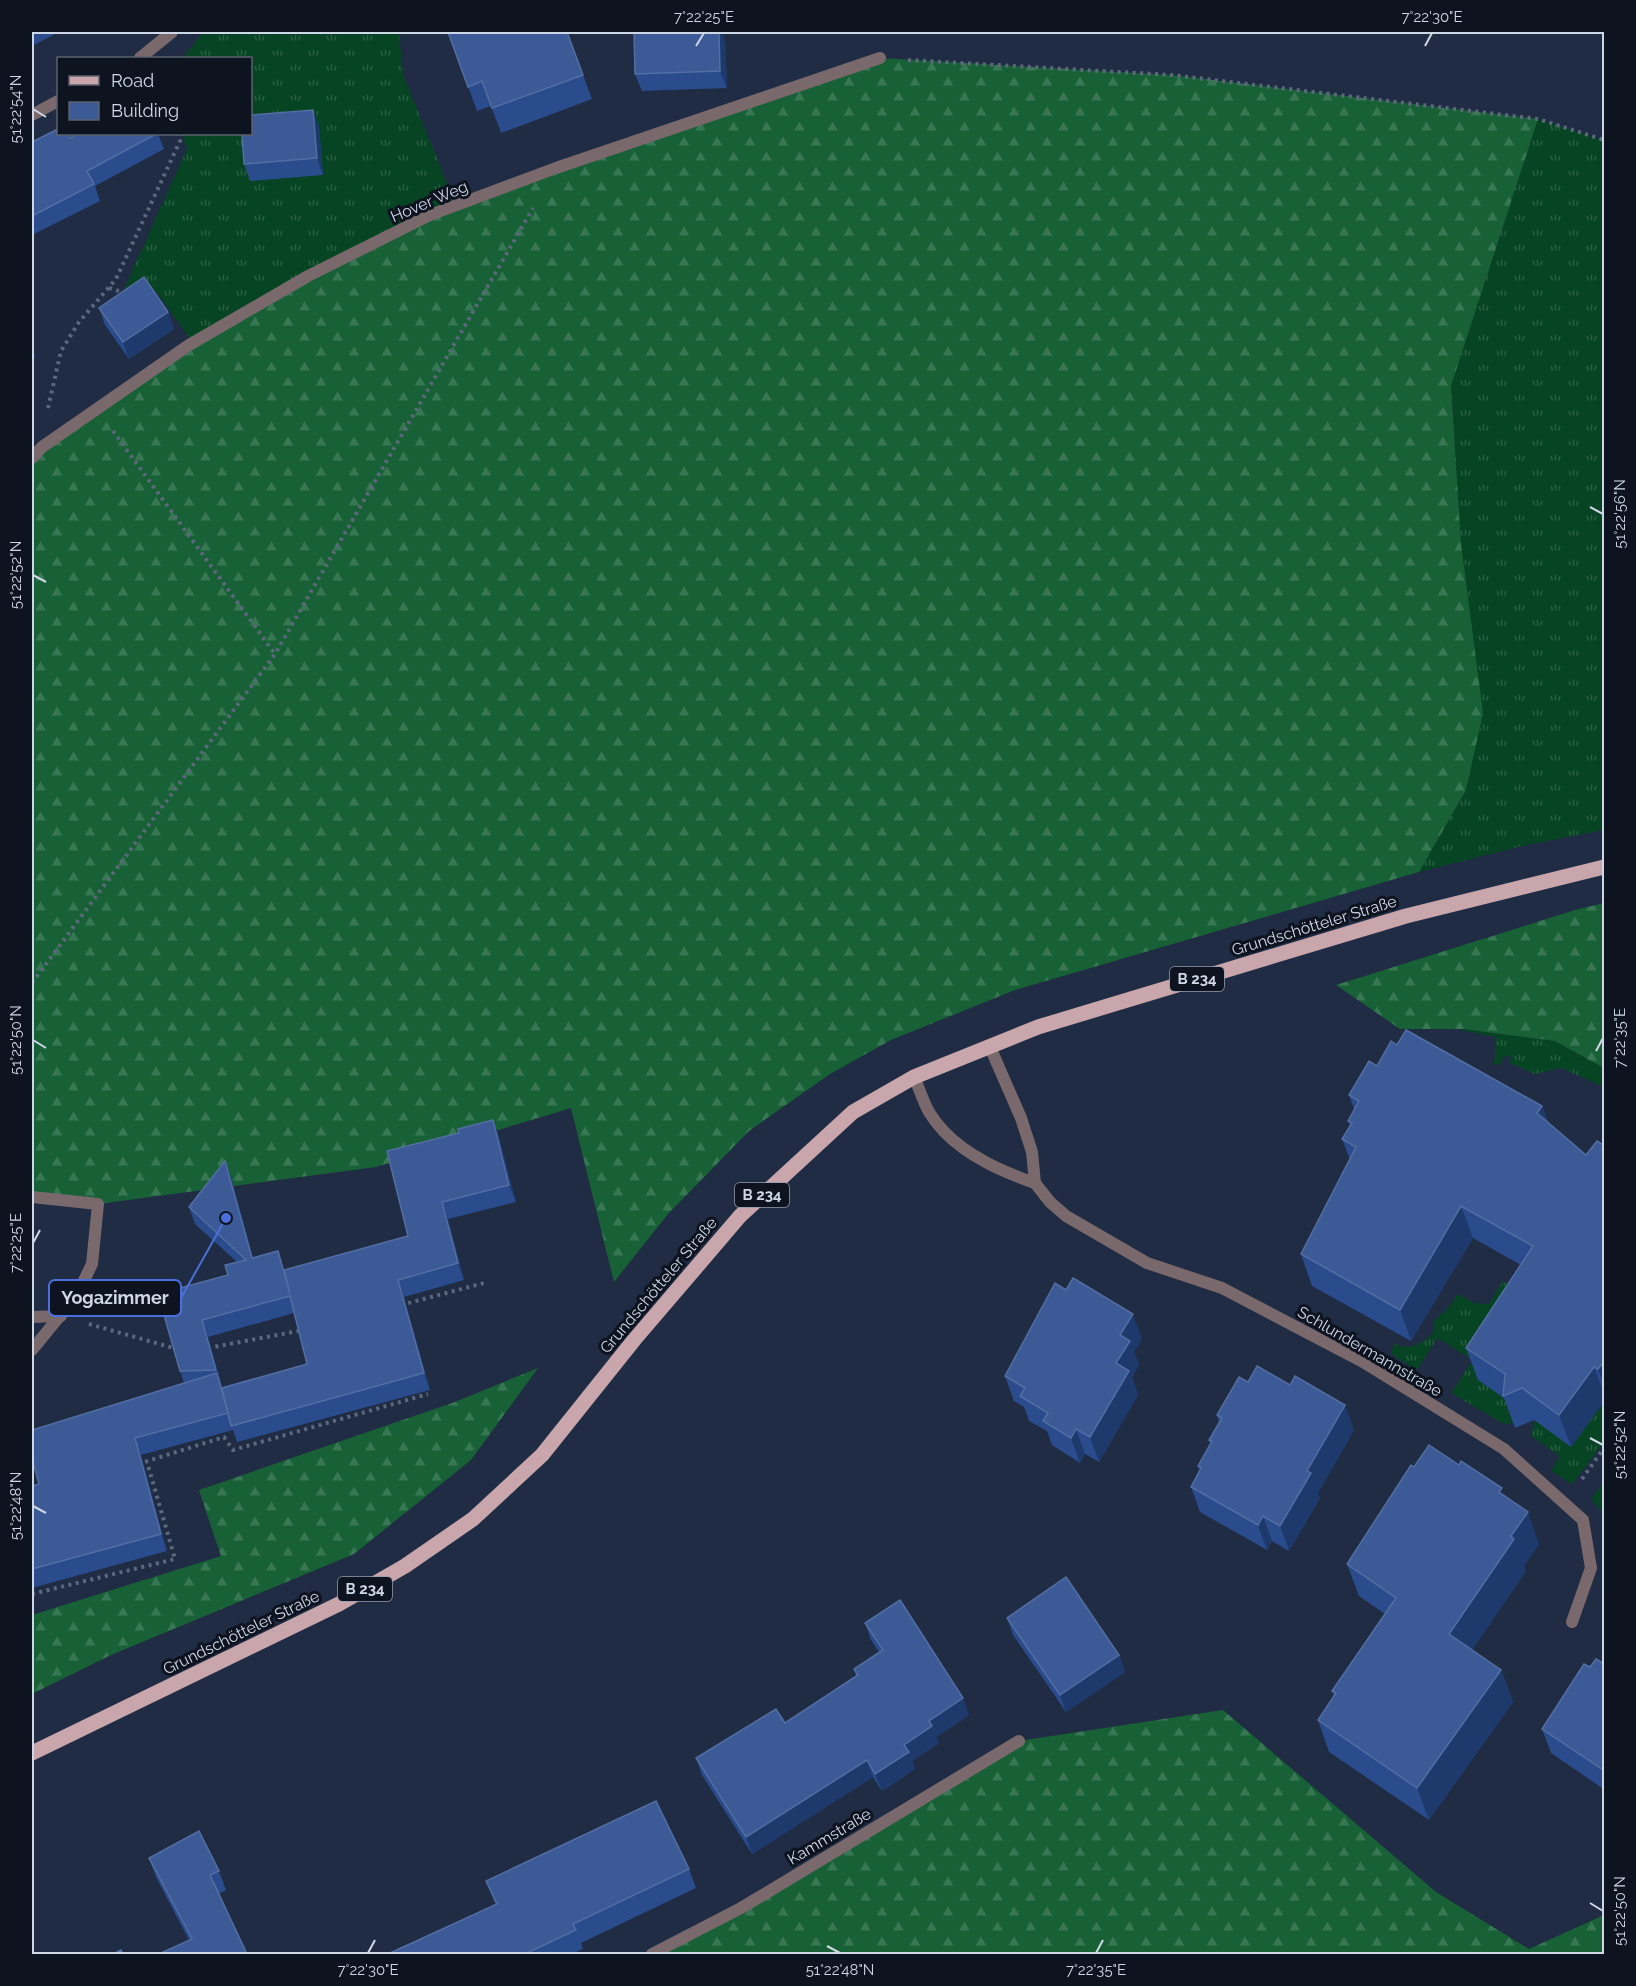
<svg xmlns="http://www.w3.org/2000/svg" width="1636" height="1986" viewBox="0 0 1636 1986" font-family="Raleway,sans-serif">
<defs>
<pattern id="grass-tufts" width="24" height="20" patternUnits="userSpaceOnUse" patternTransform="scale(1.5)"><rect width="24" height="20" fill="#064423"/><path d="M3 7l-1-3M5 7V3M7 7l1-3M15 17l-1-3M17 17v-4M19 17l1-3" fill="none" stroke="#295e43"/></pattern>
<pattern id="forest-firs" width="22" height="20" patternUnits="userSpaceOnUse" patternTransform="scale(1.5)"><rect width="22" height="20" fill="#186136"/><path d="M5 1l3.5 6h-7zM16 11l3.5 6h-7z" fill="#387753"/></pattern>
</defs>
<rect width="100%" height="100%" fill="#1f2c43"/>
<g fill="url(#grass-tufts)">
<path d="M203 32H399L403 75 456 205 193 343 155 290 125 287 187 149 182 134H250V58H183Z"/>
<path d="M1538 119 1604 140V830L1526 845 1419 872 1466 790 1461 544 1451 386Z"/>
<path d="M1464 1029 1555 1041 1604 1068V1087L1561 1068 1535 1074 1508 1062 1512 1058 1506 1055 1499 1065 1494 1064 1496 1037 1460 1030Z"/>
<path d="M1503 1281 1520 1294 1504 1398 1513 1423 1504 1424 1451 1393 1473 1360 1437 1338 1417 1370 1391 1354 1394 1344C1412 1350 1421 1345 1434 1332L1433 1322 1448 1308 1458 1294 1474 1303 1489 1304Z"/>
<path d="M1604 1400V1442L1572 1484 1551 1471 1560 1456 1531 1436 1535 1420Z"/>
<path d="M1604 1482V1514L1591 1499Z"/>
</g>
<g fill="url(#forest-firs)">
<path d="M880 58 1172 75 1538 119 1451 386 1461 544 1483 713 1466 790 1419 872 1015 990 891 1040 830 1074 749 1131 668 1214 614 1282 571 1108 376 1167 98 1204 32 1197V458L173 355 430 215Z"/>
<path d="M1604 903V1068L1555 1041 1464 1029H1400L1336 985 1575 910Z"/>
<path d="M538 1368 471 1460 354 1554 111 1655 32 1694V1615L221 1556 199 1490 455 1402Z"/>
<path d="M1223 1710 1436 1892 1529 1949 1604 1915V1954H652L1019 1741Z"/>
</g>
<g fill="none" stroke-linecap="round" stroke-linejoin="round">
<g stroke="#5c687c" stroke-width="4" stroke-dasharray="3 4.5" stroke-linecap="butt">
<path d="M908 60 1172 75 1538 119 1604 140"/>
<path d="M109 288 125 293"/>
<path d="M48 408 61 351 79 322 116 279 180 141 177 134"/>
<path d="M113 431 275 654"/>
<path d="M32 983 275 654 533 208"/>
<path d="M401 1305 484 1283"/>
<path d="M89 1324 177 1349"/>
<path d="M208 1348 304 1330"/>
<path d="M138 1464 224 1437 233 1450 428 1394"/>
<path d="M1582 1479 1604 1448"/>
<path d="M32 1594 175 1559 147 1462"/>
</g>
<g stroke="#7a696c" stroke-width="12">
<path d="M140 58 172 32"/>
<path d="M32 115 58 101"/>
<path d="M32 458 42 447 189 345 308 276 430 215 556 168 880 58"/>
<path d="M990 1047 1021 1118 1032 1152 1035 1183 1050 1202 1066 1216 1147 1263 1222 1288 1363 1362 1504 1449 1583 1520 1591 1568 1572 1622"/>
<path d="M914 1077C919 1088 923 1101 929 1112 951 1149 996 1170 1035 1183"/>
<path d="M32 1197 98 1204 92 1264 77 1295 32 1350"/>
<path d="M32 1317 61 1316"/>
<path d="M652 1954 741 1908 1019 1741"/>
</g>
<path stroke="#c8a6ac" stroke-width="15" d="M32 1753 339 1604 405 1566 473 1519 542 1455 634 1340 740 1216 853 1112 914 1077 1038 1027 1406 916 1604 867"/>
</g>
<g fill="#2a4c8d" fill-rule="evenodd">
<path d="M32 32H59L32 46Z"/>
<path d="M448 32H567L592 99 501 133 491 106 477 111Z"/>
<path d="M725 41 727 88 642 91 635 74Z"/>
<path d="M313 110 319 127 323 175 250 181 244 164Z"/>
<path d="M77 134H158L164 149 95 186 100 201 32 235V142L70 138Z"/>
<path d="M99 308 168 312 174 329 129 359 105 325Z"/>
<path d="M32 348 35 357 32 359Z"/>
<path d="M1397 1045 1542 1106 1548 1122 1586 1155 1605 1146V1400L1571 1447 1534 1420 1515 1428 1504 1398 1478 1380 1466 1348 1521 1265 1473 1238 1411 1341 1312 1286 1301 1254 1350 1160 1342 1139 1350 1126 1348 1121 1354 1109 1349 1095 1377 1066Z"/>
<path d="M493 1120 499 1137 516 1202 448 1219 464 1280 404 1297 430 1390 237 1442 233 1430 141 1455 167 1551 32 1588V1486L39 1484 184 1383 180 1371 158 1294 228 1275 237 1262 195 1224 189 1207 225 1161 231 1177 253 1258 284 1270 408 1236 459 1133ZM294 1313 307 1364 222 1387 208 1337Z"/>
<path d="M1142 1339 1134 1352 1139 1365 1132 1377 1138 1395 1099 1462 1085 1454 1080 1463 1052 1445 1047 1431 1029 1421 1024 1407 1014 1401 1005 1376Z"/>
<path d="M1248 1382 1354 1430 1318 1493 1320 1498 1289 1551 1272 1541 1267 1550 1200 1512 1191 1487 1200 1472 1198 1466 1210 1444 1209 1440 1219 1422 1217 1415Z"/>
<path d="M1414 1467 1504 1496 1539 1544 1524 1566 1526 1571 1472 1650 1501 1670 1513 1702 1429 1820 1329 1752 1318 1720 1334 1696 1332 1691 1385 1614 1359 1596 1347 1564Z"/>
<path d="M1007 1618 1119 1655 1125 1672 1066 1712 1013 1635Z"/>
<path d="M865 1623 969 1715 936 1737 939 1743 912 1761 915 1769 882 1791 873 1777 752 1854 702 1775 696 1758 785 1723 856 1676 854 1669 879 1652 871 1640Z"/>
<path d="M1605 1663V1790L1551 1753 1542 1729 1590 1667 1604 1664Z"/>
<path d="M149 1858 219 1871 226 1890 219 1894 247 1954 189 1940 156 1877Z"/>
<path d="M689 1869 696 1888 581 1943 583 1949 571 1954H388L496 1905 486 1881Z"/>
</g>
<g fill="#1e396b">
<path d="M719 32H722L725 41 727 88 720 71Z"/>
<path d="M313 110 319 127 323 175 317 158Z"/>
<path d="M168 312 174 329 129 359 123 342Z"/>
<path d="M1542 1106 1553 1138 1537 1113Z"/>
<path d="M493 1120 499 1137 516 1202 509 1185Z"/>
<path d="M225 1161 231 1177 258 1275 252 1258Z"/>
<path d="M442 1202 448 1219 464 1280 458 1263Z"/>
<path d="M1461 1206 1473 1238 1411 1341 1400 1310Z"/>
<path d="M398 1280 404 1297 430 1390 424 1373Z"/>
<path d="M1133 1314 1142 1339 1134 1352 1139 1365 1132 1377 1138 1395 1099 1462 1090 1437 1116 1363 1120 1335Z"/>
<path d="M202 1320 208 1337 222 1386 216 1370Z"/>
<path d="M1605 1360V1387L1598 1369Z"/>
<path d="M1594 1367 1605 1396V1400L1571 1447 1559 1415Z"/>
<path d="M1345 1405 1354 1430 1318 1493 1320 1498 1289 1551 1280 1526 1307 1471Z"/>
<path d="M1076 1429 1085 1454 1080 1463 1071 1438Z"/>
<path d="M135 1438 141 1455 167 1551 161 1534Z"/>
<path d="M1528 1512 1539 1544 1524 1566 1526 1571 1461 1666 1449 1634 1511 1536Z"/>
<path d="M1263 1516 1272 1541 1267 1550 1258 1525Z"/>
<path d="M1119 1655 1125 1672 1066 1712 1060 1695Z"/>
<path d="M1501 1670 1513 1702 1429 1820 1417 1788Z"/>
<path d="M963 1698 969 1715 936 1737 939 1743 912 1761 915 1769 882 1791 875 1774 929 1721Z"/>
<path d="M867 1760 873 1777 752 1854 746 1837Z"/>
</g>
<g fill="#3c5a96" stroke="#536ea3" stroke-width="1.5">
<path d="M448 32H567L583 75 492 108 482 81 468 87Z"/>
<path d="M634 32H719L720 71 635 74Z"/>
<path d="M313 110 317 158 244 164 242 134H250V115Z"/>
<path d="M58 129V134H68L70 138 77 134H156L87 171 94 184 32 216V142Z"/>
<path d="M144 277 168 312 123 342 99 308Z"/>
<path d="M1406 1030 1542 1106 1537 1113 1586 1155 1597 1141 1605 1146V1360L1598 1369 1594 1367 1559 1415 1522 1388 1503 1396 1505 1374 1466 1348 1533 1246 1461 1206 1400 1310 1301 1254 1356 1147 1342 1139 1352 1123 1348 1121 1359 1101 1349 1095 1369 1061 1377 1066 1391 1041 1397 1045Z"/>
<path d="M493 1120 509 1185 442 1202 458 1263 398 1280 424 1373 231 1426 222 1388 307 1364 290 1296 202 1320 216 1370 180 1371 158 1294 228 1275 225 1265 246 1260 189 1207 225 1161 252 1258 278 1251 290 1294 284 1270 408 1236 387 1151 459 1133 458 1129Z"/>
<path d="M1073 1278 1133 1314 1120 1335 1130 1341 1116 1363 1129 1371 1090 1437 1076 1429 1071 1438 1043 1421 1048 1413 1020 1396 1025 1388 1005 1376 1055 1283 1066 1290Z"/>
<path d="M1257 1366 1290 1385 1295 1376 1345 1405 1307 1471 1311 1473 1280 1526 1263 1516 1258 1525 1191 1487 1201 1468 1198 1466 1212 1441 1209 1440 1222 1418 1217 1415 1239 1377 1248 1382Z"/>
<path d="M217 1373 228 1413 135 1438 161 1534 32 1569V1486L39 1484 32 1458V1430Z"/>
<path d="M1429 1445 1459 1465 1461 1461 1502 1488 1499 1492 1528 1512 1511 1536 1514 1539 1449 1634 1501 1670 1417 1788 1318 1720 1336 1693 1332 1691 1396 1598 1347 1564 1411 1465 1414 1467Z"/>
<path d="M1066 1577 1119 1655 1060 1695 1007 1618Z"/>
<path d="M900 1600 963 1698 929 1721 932 1726 904 1745 909 1752 875 1774 867 1760 746 1837 696 1758 776 1709 785 1723 858 1675 854 1669 883 1650 865 1623Z"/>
<path d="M1596 1659 1604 1664 1605 1663V1771L1542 1729 1584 1664 1590 1667Z"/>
<path d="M656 1801 689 1869 573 1924 576 1930 525 1954H388L497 1904 486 1881Z"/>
<path d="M199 1831 219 1871 210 1875 247 1954H159L192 1939 149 1858Z"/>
<path d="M121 1950 123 1954H113Z"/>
</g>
<path fill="none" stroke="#ced7e6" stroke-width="2" d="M696 46 704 33M1425 46 1432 33M33 109 46 117M1590 507 1603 514M33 575 46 582M33 1040 46 1048M1596 1051 1603 1038M33 1243 40 1230M1590 1438 1603 1445M33 1506 46 1513M1590 1903 1603 1911M827 1946 840 1953M368 1953 375 1940M1096 1953 1103 1940"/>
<g text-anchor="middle" stroke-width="6" stroke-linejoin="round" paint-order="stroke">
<g fill="#0e141f" stroke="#949caa" stroke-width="1.5">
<rect x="1170" y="967" width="54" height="24" rx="4.5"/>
<rect x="735" y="1183" width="54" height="24" rx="4.5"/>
<rect x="338" y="1577" width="54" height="24" rx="4.5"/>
</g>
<g font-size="15" font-weight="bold" fill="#ced7e6">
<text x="1197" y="984">B 234</text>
<text x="762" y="1200">B 234</text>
<text x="365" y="1594">B 234</text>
</g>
<g font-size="16" fill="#ced7e6" stroke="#0e141f">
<text transform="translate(429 201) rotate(-23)" y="6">Hover Weg</text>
<text transform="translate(1314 925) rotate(-17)" y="6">Grundschötteler Straße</text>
<text transform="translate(658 1285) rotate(-50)" y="6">Grundschötteler Straße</text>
<text transform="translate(1370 1351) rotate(30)" y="6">Schlundermannstraße</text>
<text transform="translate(241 1632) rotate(-26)" y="6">Grundschötteler Straße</text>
<text transform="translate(829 1836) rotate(-31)" y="6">Kammstraße</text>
</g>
</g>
<path fill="none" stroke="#4970dc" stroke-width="2" d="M226 1218L181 1298"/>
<circle fill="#4970dc" stroke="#0e141f" stroke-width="2" cx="226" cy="1218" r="6"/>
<rect fill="#0e141f" stroke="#4970dc" stroke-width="2" x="49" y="1280" width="132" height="36" rx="6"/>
<g font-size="18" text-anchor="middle" font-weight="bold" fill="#ced7e6">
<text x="115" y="1304">Yogazimmer</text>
</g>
<rect width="1636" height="1986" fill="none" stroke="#0e141f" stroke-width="66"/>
<rect x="57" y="57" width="195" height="78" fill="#0e141f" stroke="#5b626f" stroke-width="1.5"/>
<rect x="69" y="76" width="30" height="9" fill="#c8a6ac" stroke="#5b626f" stroke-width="1.5"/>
<text x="111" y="87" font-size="18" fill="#ced7e6">Road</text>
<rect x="69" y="102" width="30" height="18" fill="#3c5a96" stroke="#5b626f" stroke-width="1.5"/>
<text x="111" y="117" font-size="18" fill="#ced7e6">Building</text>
<rect x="33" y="33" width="1570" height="1920" fill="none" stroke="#ced7e6" stroke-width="2"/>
<g font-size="15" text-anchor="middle" fill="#ced7e6">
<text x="704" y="22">7°22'25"E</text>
<text x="1432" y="22">7°22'30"E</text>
<text transform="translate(16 109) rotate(-90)" y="5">51°22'54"N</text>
<text transform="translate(1620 514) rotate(-90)" y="5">51°22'56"N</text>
<text transform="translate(16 575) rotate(-90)" y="5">51°22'52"N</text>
<text transform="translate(1620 1038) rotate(-90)" y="5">7°22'35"E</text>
<text transform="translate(16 1040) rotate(-90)" y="5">51°22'50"N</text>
<text transform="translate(16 1243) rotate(-90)" y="5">7°22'25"E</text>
<text transform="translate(1620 1445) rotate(-90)" y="5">51°22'52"N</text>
<text transform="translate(16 1506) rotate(-90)" y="5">51°22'48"N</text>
<text transform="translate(1620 1911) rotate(-90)" y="5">51°22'50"N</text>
<text x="368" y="1975">7°22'30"E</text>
<text x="840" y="1975">51°22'48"N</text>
<text x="1096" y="1975">7°22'35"E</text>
</g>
</svg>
